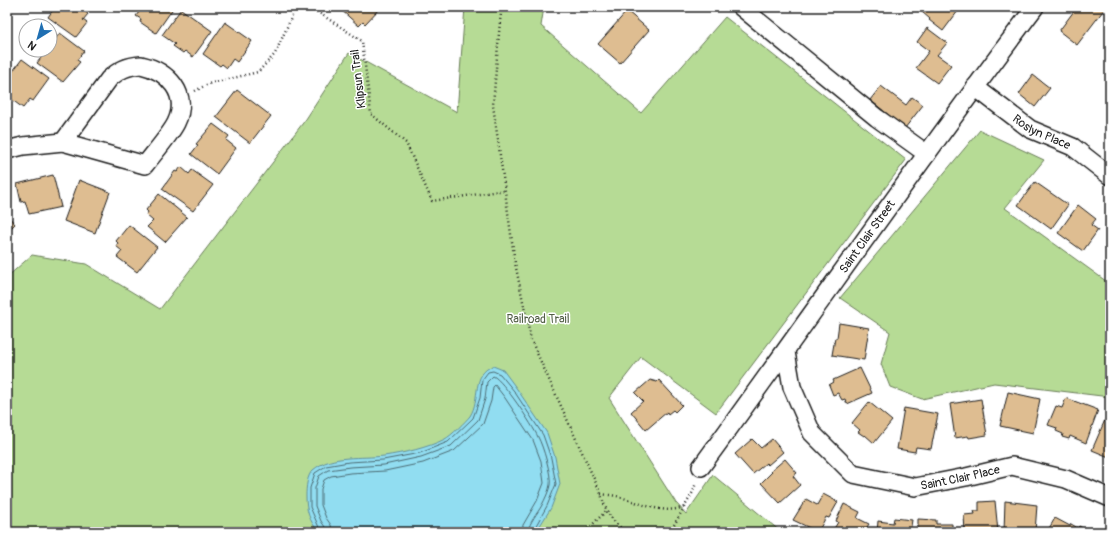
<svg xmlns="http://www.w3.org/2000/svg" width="1117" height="539" viewBox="0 0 1117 539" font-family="Pangolin,sans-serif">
<rect width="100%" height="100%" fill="#fff"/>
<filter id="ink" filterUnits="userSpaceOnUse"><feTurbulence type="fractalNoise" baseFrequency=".025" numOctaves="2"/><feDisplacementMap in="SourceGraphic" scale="8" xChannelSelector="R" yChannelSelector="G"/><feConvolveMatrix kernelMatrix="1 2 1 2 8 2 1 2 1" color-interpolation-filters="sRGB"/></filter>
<g filter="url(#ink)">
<g fill="#b6db95" stroke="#697c58">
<path d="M465 7H544L541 26 641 113 725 17 906 160 716 413 641 357 609 398 676 503 686 514 713 475 781 532H7V277L32 255 86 264 160 309 306 119 349 53 457 112Z"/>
<path d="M980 130 1044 160 1005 208 1110 284V397L994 383 922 399 890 387 881 364 890 332 840 298Z"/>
</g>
<path fill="#91ddf1" stroke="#62909c" d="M493 366 503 370 517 389 547 433 555 457 560 484 551 508 536 532H319C309 521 306 510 306 496 306 488 307 475 313 470 332 454 361 459 384 456 404 453 427 448 445 439 451 436 466 421 470 416 481 399 471 374 493 366Z"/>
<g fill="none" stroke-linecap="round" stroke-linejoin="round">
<g stroke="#4b6971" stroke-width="1">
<path d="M321 532 310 507V488L315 473 326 466 349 462 383 460 420 453 448 442 473 418 480 398 482 380 488 372 493 371 500 374 514 391 543 435 551 458 556 484 547 506 534 529 533 532"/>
<path d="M326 532 325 527 321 521 315 506V488L319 476 328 470 350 467 384 465 421 457 451 446 478 420 485 399 487 382 493 376C503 380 533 426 538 437 543 446 552 476 550 485 549 491 545 499 542 505 538 513 529 522 528 532"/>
<path d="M332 532 331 525 326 518 321 505V489L324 480 331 476 350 473 385 471 423 463 454 451 483 424 491 401 493 387 495 385 505 398 533 440 541 461 544 483 537 501 523 525 522 532"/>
</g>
</g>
<g fill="#debd91" stroke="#1c1c1c">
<path d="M55 7H79L88 14 83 20 87 23 76 37 48 17Z"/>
<path d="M139 7H174L156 33 140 22 141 19 136 16 142 8Z"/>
<path d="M340 7H381L365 24 363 22 359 26 339 8Z"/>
<path d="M926 7H961L943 31 929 20 930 19 922 12Z"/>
<path d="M1077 7H1106L1077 45 1059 31Z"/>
<path d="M181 9 212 31 193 57 185 51 183 53 173 46 175 44 162 35Z"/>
<path d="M627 11 649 30 620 63 598 44Z"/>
<path d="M225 22 252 41 237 62 233 59 227 68 222 64 220 66 203 54Z"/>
<path d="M927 28 947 43 937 55 951 65 937 83 916 68 929 51 917 42Z"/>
<path d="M60 33 84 51 77 60 80 62 63 82 37 63 47 50H50V46Z"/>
<path d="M22 59 49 79 33 101 30 99 23 108 7 96V79Z"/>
<path d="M1033 75 1050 88 1035 107 1019 94Z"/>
<path d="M881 86 906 105 912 97 923 105 905 128 870 100Z"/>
<path d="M237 90 271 116 250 143 216 117Z"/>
<path d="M213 124 229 136 226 140 236 148 217 174 191 154 198 145 196 144Z"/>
<path d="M181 167 189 174 192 170 213 185 193 211 162 189 175 171 177 172Z"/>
<path d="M53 175 61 207 29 214 25 201 21 202 17 184Z"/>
<path d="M79 180 110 192 95 233 64 221Z"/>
<path d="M1035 182 1068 205 1051 229 1018 205Z"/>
<path d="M159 194 187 217 165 242 147 227 153 221 146 215 148 212 146 210Z"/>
<path d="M1078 205 1096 219 1091 225 1098 230 1083 251 1058 233Z"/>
<path d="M7 215 15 224 7 232Z"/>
<path d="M129 225 157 247 137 272 117 257 122 251 116 246 118 243 116 241Z"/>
<path d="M839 323 869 328 864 360 832 355 835 338H837Z"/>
<path d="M860 368 872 393 847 404 845 399 842 400 838 393 833 395 829 385 834 382 833 380Z"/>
<path d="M650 380 657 382 659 380 682 405 675 412 673 410 668 414 667 412 646 430 631 412 643 401 635 393Z"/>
<path d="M1008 392 1040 399 1033 433 1000 426Z"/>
<path d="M1066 398 1098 410 1086 443 1070 436 1069 439 1062 437 1063 434 1056 431 1057 428 1048 425 1056 406 1062 408Z"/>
<path d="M981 399 987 435 969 438 968 436 955 438 950 404Z"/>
<path d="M869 402 892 421 874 443 865 435 864 436 858 432 860 430 852 423Z"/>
<path d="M904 408 938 414 931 449 916 447 915 452 897 449Z"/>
<path d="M1108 413 1110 414 1109 457 1092 450Z"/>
<path d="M752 439 761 448 772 439 783 452 768 465 766 463 753 474 735 454Z"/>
<path d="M785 459 797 473 793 476 800 485 780 503 761 483 772 472 771 471Z"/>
<path d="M823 494 838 502 829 518 826 517 818 532 793 520 806 499 817 505Z"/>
<path d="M995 501 998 532H965L964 515 975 514 974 511H979V502Z"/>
<path d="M1005 501 1037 505 1035 532H1004Z"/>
<path d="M844 504 860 512 857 518 869 524 864 532H832L838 522 836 521Z"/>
<path d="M894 518 912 520 910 532H877L878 521 893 523Z"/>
<path d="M1055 518 1070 526 1071 524 1078 528 1079 526 1088 531V532H1047Z"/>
<path d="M918 519 936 520V524H952V532H918Z"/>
</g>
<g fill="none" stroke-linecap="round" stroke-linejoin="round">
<defs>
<g id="minor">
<path d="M741 7 877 118 927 154"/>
<path d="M141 65C168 71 190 94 176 123 170 135 154 153 145 165L63 142 109 79C119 70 127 66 141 65Z"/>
<path id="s1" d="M975 87 1030 129 1073 147 1110 176"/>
<path d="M7 150 23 146 63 142"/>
<path id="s2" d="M786 352 792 387 812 433 853 474 915 487 966 477 1012 466 1066 479 1110 498"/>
<path id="s3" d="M701 467C813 314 921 158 1035 7"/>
</g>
</defs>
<use href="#minor" stroke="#1c1c1c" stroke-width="20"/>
<g stroke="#1c1c1c" stroke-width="2.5" stroke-dasharray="1 3" stroke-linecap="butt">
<path d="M310 7 362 41 371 114 406 143 432 201 506 190"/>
<path d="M502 7 500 21 493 105 515 263 531 340 601 494C607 514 610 519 626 532"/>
<path d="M195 91 208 84 258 72 275 54 296 7"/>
<path d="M601 494C607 495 614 495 620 497 641 503 662 515 684 507"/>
<path d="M585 532 606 511"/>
<path d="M670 532 693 492 696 483"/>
</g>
<use href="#minor" stroke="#fff" stroke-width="17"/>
</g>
</g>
<g text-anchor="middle" stroke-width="3" stroke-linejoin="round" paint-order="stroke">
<g font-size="12" fill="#1c1c1c" stroke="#fff">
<text transform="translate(358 79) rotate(-97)" y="4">Klipsun Trail</text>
<text dy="4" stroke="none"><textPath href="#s1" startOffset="81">Roslyn Place</textPath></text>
<text dy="4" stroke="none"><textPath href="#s3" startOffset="284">Saint Clair Street</textPath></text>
<text dy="4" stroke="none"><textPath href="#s2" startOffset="253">Saint Clair Place</textPath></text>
</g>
<g font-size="12" fill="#525f46" stroke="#fff">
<text x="538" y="323">Railroad Trail</text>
</g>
</g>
<rect width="1117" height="539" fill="none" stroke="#fff" stroke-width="24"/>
<rect x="12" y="12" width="1093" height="515" fill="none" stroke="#1c1c1c" stroke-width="1.5" filter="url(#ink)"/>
<g transform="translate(38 38) rotate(217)"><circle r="19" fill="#ffffff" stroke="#a4a4a4"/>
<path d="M0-3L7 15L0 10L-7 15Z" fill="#1f6fb2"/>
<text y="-6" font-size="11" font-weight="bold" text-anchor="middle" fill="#1c1c1c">N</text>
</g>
</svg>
